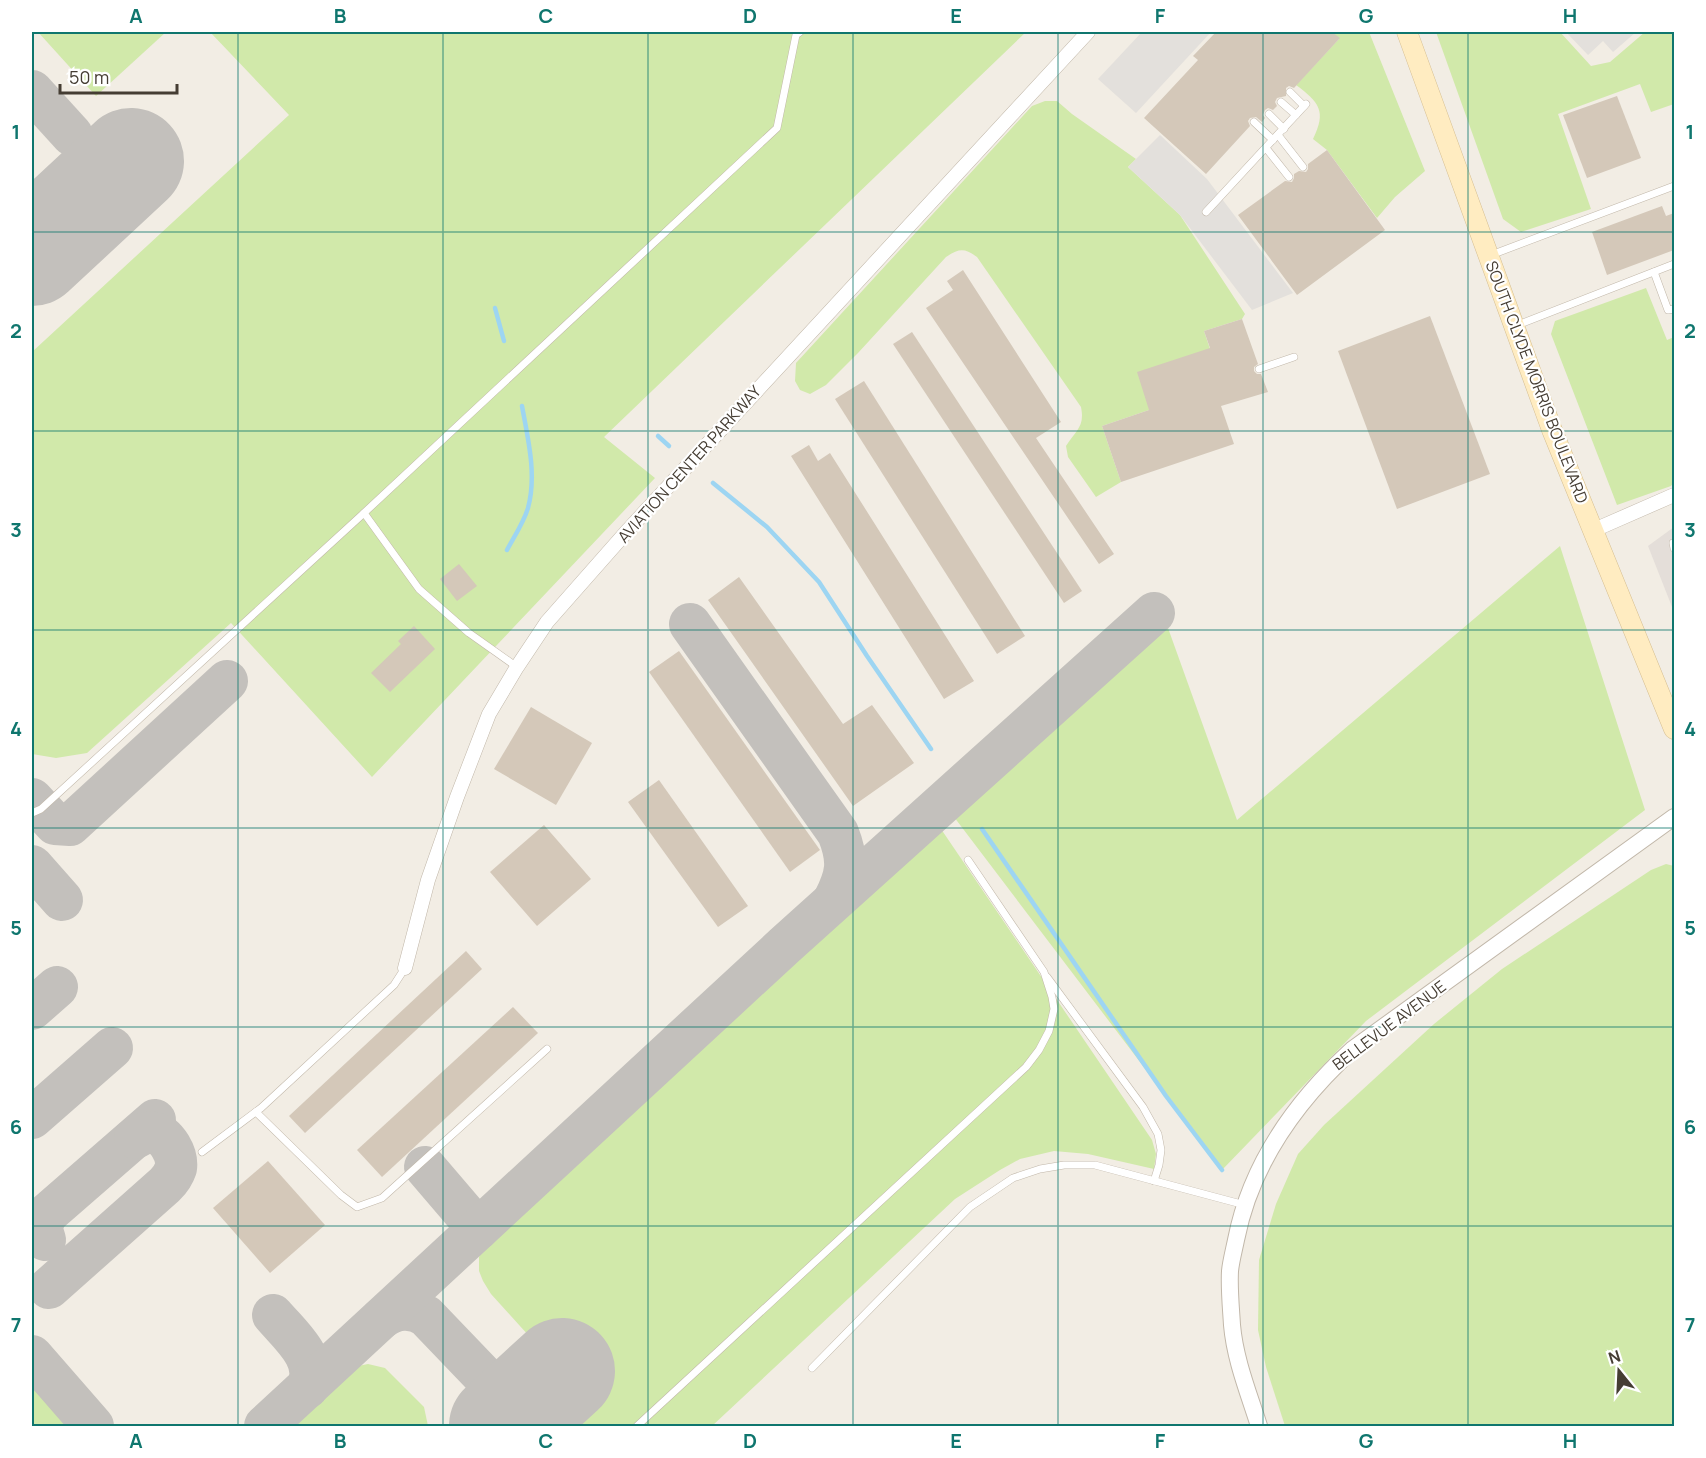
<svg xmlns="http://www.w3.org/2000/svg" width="1706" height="1458" viewBox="0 0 1706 1458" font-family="Manrope,sans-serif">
<rect width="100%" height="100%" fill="#f2ede4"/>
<path fill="#e4ded9" d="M1674 527V612L1648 546Z"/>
<g fill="#d1e9aa">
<path d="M38 32H166L96 96Z"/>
<path d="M210 32H1026L604 437 655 478 372 777 231 623 87 753 56 758 32 754V352L289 115Z"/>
<path d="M1332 32H1369L1425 171 1395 197 1377 218 1327 150 1313 139C1327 111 1319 102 1296 85L1339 39Z"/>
<path d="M1436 32H1560L1591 66 1610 62 1645 32H1674V104L1651 112 1640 84 1558 114 1591 209 1521 232 1503 219Z"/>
<path d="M1045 101H1057L1072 114 1136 159 1128 167 1180 215 1245 314 1242 319 1204 331 1210 349 1149 410 1102 426 1121 482 1096 497 1068 457 1066 446C1076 430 1085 427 1081 407L977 257C965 248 959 248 946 257L858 353 826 385 810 394 800 390 795 381 796 363 1032 106Z"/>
<path d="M1646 288 1667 340 1674 337V482L1671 486 1617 505 1551 334 1555 321Z"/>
<path d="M1560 546 1645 810 1366 1021 1222 1170 951 813 1168 628 1237 820Z"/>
<path d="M939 826 1152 1140 1156 1154 1154 1169 1088 1154 1054 1151 1020 1159 1000 1170 955 1199 712 1426H559L587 1400 491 1294 483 1281 479 1271V1257L483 1247 506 1230Z"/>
<path d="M1666 864 1674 866V1426H1285L1266 1367 1258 1330 1259 1260 1276 1204 1298 1154 1324 1125 1434 1024 1502 969 1651 870Z"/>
<path d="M368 1364 385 1368 424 1407 428 1426H285L343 1373 353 1367Z"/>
<path d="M32 1385C47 1392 60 1413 72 1426H32Z"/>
</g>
<g fill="#e3e0dc">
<path d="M1142 32H1211L1136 113 1098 79Z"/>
<path d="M1566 32H1636L1613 52 1603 41 1588 55Z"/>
<path d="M1160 135 1207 179 1293 293 1252 310 1180 215 1128 167Z"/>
</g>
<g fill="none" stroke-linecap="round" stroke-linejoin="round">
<g stroke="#9dd5f2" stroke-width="4.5">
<path d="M495 308 504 341"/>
<path d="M658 436 669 446"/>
<path d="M713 483 767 527 819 582 867 656 931 749"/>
<path d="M507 550C514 537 524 522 528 508 537 475 528 439 522 406"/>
<path d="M982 829 1166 1096 1222 1170"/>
</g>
<g stroke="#c3c0bc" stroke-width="42">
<path d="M32 91 72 135"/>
<path d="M690 624 838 833C849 861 847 874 834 900"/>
<path d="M32 799 55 824 70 825 227 681"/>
<path d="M32 866 62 900"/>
<path d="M32 1009 57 987"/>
<path d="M32 1118 112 1048"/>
<path d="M425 1167 478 1229"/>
<path d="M45 1240 41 1227 47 1214 155 1120"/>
<path d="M49 1288 165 1185C170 1180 174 1174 176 1168 178 1155 167 1135 154 1133 147 1131 141 1135 135 1138"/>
<path d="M273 1315C290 1335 321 1360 307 1388"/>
<path d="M382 1318C396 1308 411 1307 426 1316L518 1412"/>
<path d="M32 1356 93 1426"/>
<path d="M265 1426 784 946 1154 613"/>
</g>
<g stroke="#c3c0bc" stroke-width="106">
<path d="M32 253 131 161"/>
<path d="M502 1426 562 1371"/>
</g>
</g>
<g fill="#d4c8b9">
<path d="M1216 32H1332L1340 38 1294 88 1289 86 1286 88V96L1277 98 1275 102 1277 106 1273 110 1268 108 1265 110 1263 115 1265 118 1262 122 1256 117 1250 118 1248 121 1250 126 1206 174 1144 118 1198 60 1193 56Z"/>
<path d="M1617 96 1641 158 1587 178 1563 115Z"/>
<path d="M1327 150 1385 230 1297 295 1238 215 1285 181 1292 182 1294 178V174L1299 171 1306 172 1308 169V164Z"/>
<path d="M1662 206 1666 216 1674 213V250L1607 275 1592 232Z"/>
<path d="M963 270 1061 422 1036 438 1114 554 1099 564 926 308 953 290 947 281Z"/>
<path d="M1430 316 1490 474 1397 509 1338 351Z"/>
<path d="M1242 319 1258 364 1254 367V371L1257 374H1261L1268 392 1221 406 1234 444 1121 482 1102 426 1149 410 1137 372 1210 348 1204 331Z"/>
<path d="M912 332 1082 591 1064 603 893 344Z"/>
<path d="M864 381 1025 636 997 654 835 399Z"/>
<path d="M809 445 818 461 830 453 974 681 944 699 791 456Z"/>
<path d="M459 564 477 586 457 601 440 579Z"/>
<path d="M739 577 843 724 872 705 914 763 853 806 708 600Z"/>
<path d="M414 626 435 649 390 692 371 673 401 644 398 641Z"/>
<path d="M679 651 820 850 790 872 649 672Z"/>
<path d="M531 707 592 743 556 805 494 769Z"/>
<path d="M659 780 748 906 718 927 628 802Z"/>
<path d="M544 825 591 879 537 926 490 872Z"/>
<path d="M466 951 482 969 305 1133 289 1116Z"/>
<path d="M513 1007 538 1033 382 1177 357 1150Z"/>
<path d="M268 1161 325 1225 270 1273 213 1208Z"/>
</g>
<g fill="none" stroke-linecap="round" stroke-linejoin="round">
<defs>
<g id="service">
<path d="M1290 92 1304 106"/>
<path d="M1281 102 1296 115"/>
<path d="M1269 114 1284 129"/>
<path d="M1254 122 1273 140"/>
<path d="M1278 135 1303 167"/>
<path d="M1266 148 1289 177"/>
<path d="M1206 212 1306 104"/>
<path d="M1491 255 1674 186"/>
<path d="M1654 272 1668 310 1674 309"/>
<path d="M1515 326 1674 264"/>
<path d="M1259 369 1294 357"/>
<path d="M364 513 419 589 469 633 517 667"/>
<path d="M1673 543 1674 548"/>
<path d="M32 813 41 809 364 513 777 128 796 35 800 32"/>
<path d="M1047 977 1143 1107 1158 1134 1161 1150 1159 1165 1154 1181"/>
<path d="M256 1112 341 1195 357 1207 382 1198 547 1049"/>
<path d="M202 1152 261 1108 394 985 405 968"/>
<path d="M812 1368 970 1207 1013 1178 1040 1169 1064 1165H1095L1245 1205"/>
<path d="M637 1426 1026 1067 1039 1050 1049 1031 1054 1009 1052 997 1044 972 968 860"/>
</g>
<g id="minor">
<path d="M1594 530 1674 495"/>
<path d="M405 968 428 880 457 797 489 714 517 667 547 622 629 529 1088 32"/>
</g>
<path id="tertiary" d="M1259 1426C1249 1394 1235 1360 1232 1325 1231 1308 1229 1289 1230 1271 1231 1261 1234 1250 1236 1240 1251 1163 1296 1101 1353 1049L1674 817"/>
<path id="secondary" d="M1407 32 1552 430 1674 729"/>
</defs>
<use href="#service" stroke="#c1b7a9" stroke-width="8"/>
<use href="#minor" stroke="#c1b7a9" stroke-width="15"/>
<use href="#tertiary" stroke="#c1b7a9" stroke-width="18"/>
<use href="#secondary" stroke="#d5be91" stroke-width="21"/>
<use href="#service" stroke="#fff" stroke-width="7"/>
<use href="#minor" stroke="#fff" stroke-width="14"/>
<use href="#tertiary" stroke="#fff" stroke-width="16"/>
<use href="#secondary" stroke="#ffecc1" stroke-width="20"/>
</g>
<path fill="none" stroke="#0f766e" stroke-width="1.5" stroke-opacity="0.55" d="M238 32V1426M443 32V1426M648 32V1426M853 32V1426M1058 32V1426M1263 32V1426M1468 32V1426M32 232H1674M32 431H1674M32 630H1674M32 828H1674M32 1027H1674M32 1226H1674"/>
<g text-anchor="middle" stroke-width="4.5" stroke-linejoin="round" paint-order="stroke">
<g font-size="16" fill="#453d33" stroke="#fff">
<text transform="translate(1537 382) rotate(69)" y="6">SOUTH CLYDE MORRIS BOULEVARD</text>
<text transform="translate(689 464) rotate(-48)" y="6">AVIATION CENTER PARKWAY</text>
<text transform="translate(1389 1025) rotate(-37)" y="6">BELLEVUE AVENUE</text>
</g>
</g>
<rect width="1706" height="1458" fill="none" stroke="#ffffff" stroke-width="66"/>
<g transform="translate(1619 1371) rotate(342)" stroke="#ffffff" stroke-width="4.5" paint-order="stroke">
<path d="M0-4.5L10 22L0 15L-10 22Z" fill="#453d33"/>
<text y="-9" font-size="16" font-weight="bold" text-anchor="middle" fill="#453d33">N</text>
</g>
<path d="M60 84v9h117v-9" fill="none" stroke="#453d33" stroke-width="3"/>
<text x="69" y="84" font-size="18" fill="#453d33" stroke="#ffffff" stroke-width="4.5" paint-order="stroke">50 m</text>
<rect x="33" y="33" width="1640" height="1392" fill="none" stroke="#0f766e" stroke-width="2"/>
<g font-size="20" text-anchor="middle" font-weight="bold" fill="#0f766e">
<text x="136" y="23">A</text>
<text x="340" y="23">B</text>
<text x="546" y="23">C</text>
<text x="750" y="23">D</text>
<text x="956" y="23">E</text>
<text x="1160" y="23">F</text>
<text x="1366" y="23">G</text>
<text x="1570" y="23">H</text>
<text x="16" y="139">1</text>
<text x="1690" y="139">1</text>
<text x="16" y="338">2</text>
<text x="1690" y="338">2</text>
<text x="16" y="537">3</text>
<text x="1690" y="537">3</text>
<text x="16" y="736">4</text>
<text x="1690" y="736">4</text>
<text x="16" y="935">5</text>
<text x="1690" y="935">5</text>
<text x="16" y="1134">6</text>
<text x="1690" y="1134">6</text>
<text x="16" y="1332">7</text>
<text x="1690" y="1332">7</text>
<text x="136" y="1448">A</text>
<text x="340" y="1448">B</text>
<text x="546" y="1448">C</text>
<text x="750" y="1448">D</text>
<text x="956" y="1448">E</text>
<text x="1160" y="1448">F</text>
<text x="1366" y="1448">G</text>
<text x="1570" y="1448">H</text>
</g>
</svg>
